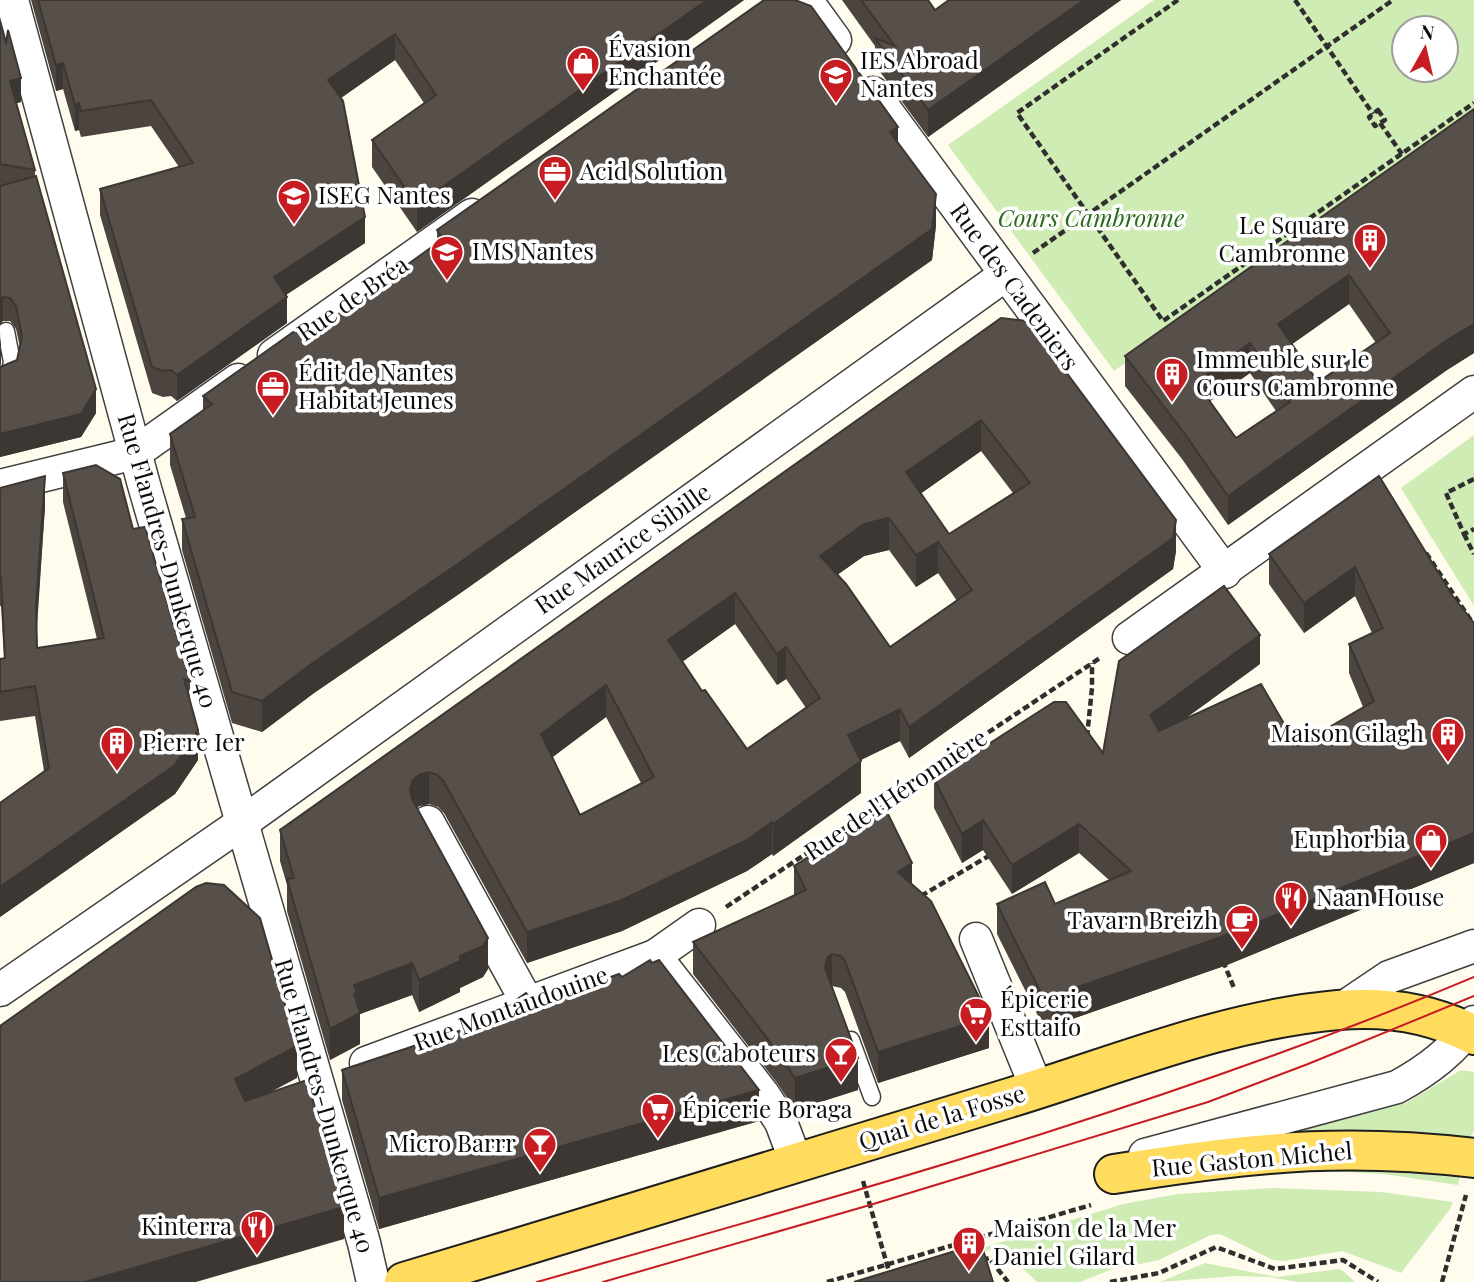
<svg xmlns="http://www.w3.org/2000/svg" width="1474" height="1282" viewBox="0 0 1474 1282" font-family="'Playfair Display',serif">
<rect width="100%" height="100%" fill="#fffcee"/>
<g fill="#d0ecb5" fill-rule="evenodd">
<path d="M1154 0H1474V116L1114 371 948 145ZM1404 28H1446V70H1404Z"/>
<path d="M1474 435V606L1401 488Z"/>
<path d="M1461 1070 1474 1072V1131L1466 1144 1284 1134 1406 1103Z"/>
<path d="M1463 1165 1458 1185 1383 1174 1288 1169Z"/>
<path d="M1272 1188 1381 1192 1453 1202 1450 1209 1401 1273 1342 1251 1284 1261 1273 1260 1220 1234 1211 1235 1159 1260 1110 1270 1080 1282H1037L1000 1247 948 1262 947 1259 1123 1204 1178 1194Z"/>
<path d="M1205 1263 1277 1277 1338 1269 1343 1271 1355 1282H1298L1270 1277 1235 1276 1160 1282Z"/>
</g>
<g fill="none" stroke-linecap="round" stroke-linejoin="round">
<defs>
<g id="service">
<path d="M0 380 9 376 12 362 6 331"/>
<path d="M851 1040 872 1097"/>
</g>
<g id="minor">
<path d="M12 0 144 485 364 1243 373 1282"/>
<path d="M806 0 835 40"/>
<path d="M873 93 1225 572"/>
<path d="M274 355 472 215"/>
<path d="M0 486 135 453 238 380"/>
<path d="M1129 638 1474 392"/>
<path d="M428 822 527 1002"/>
<path d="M976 939 1037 1089"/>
<path d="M655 956 699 925"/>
<path d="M0 990 242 823 1005 275"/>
<path d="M1340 1010 1389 977 1474 946"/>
<path d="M366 1063 655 956 763 1094 781 1122 796 1162"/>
<path d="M1145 1155 1397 1087C1428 1070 1453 1051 1474 1022"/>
</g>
<g id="primary">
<path d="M1114 1174C1165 1166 1217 1158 1269 1154 1338 1148 1406 1150 1474 1158"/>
<path d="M404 1282C606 1222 807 1159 1009 1098 1118 1065 1224 1020 1338 1010 1385 1006 1432 1013 1474 1035"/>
</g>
</defs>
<use href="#service" stroke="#404040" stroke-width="19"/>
<use href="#minor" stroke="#404040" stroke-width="35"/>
<use href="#primary" stroke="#1e1e1e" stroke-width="42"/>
<g stroke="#2f2f2f" stroke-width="4.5" stroke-dasharray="7 3.5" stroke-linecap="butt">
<path d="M1178 0 1017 113 1163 321 1474 103"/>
<path d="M1295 0 1373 114"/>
<path d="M1378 110 1385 120 1375 126 1369 117Z"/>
<path d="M1380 123 1402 154"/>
<path d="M1033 253 1393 0"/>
<path d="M1474 479 1446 493 1464 534 1474 529"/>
<path d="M1464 534 1474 554"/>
<path d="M1426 553 1474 625"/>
<path d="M1087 737 1092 688V663"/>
<path d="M921 896 992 854"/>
<path d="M726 907 1100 658"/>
<path d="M1223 961 1234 988"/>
<path d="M863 1181 892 1282"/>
<path d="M982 1260 989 1258 1008 1282"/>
<path d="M827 1282 1091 1205"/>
<path d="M1110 1282 1159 1273 1216 1247 1275 1269 1343 1260 1378 1282"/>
<path d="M1442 1282 1466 1195"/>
</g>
<use href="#service" stroke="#fff" stroke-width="16"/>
<use href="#minor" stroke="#fff" stroke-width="32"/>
<use href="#primary" stroke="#ffdb5e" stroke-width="38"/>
<g stroke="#c71c21" stroke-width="2">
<path d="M537 1282C853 1192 1171 1105 1474 977"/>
<path d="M603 1282 870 1205 1208 1102 1308 1064 1474 996"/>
</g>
</g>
<g fill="#4b443f" fill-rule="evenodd">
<path d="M31 0H744L417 232 372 167V140L424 103 395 60 341 98 365 243 285 295 287 323 177 401 171 396 163 397 152 393 100 215V189L179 167 151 126 81 137 79 130 75 131 63 89 56 91Z"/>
<path d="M842 0H928L935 10 949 0H1121L928 137 875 65V46Z"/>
<path d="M0 22 21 102 16 103 35 170V177L96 413 81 437 0 457V332L1 362 0 367 17 360 20 347 16 329 10 321H3L0 324Z"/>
<path d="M1474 109V353L1447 370 1228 525 1182 459 1125 386V356ZM1349 304 1376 343 1318 382 1292 344ZM1250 373 1276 411 1236 438 1210 401Z"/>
<path d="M898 142 936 225 932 260 459 594 314 693 262 732 232 723 182 550V519L186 518 170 465V434L203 411V396L312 333 437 243V230Z"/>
<path d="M1001 318 1176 551 1173 569 909 758 900 741 861 760V793L773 856 772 854 747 871 622 931 527 963 444 813 438 807 429 804 419 806 417 808 488 969 483 977 460 988V992L419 1012 412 995 360 1014V1044L330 1060 287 911V885L280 861V830ZM981 451 1013 493 949 534 920 494ZM889 550 916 587 938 573 957 601 890 647 837 575 864 556ZM735 624 777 685 786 679 806 708 747 749 702 691 682 662ZM606 717 641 783 580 815 552 757Z"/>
<path d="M63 473 133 529 190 681V702L198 760 175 794 0 917V803L44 771 35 716 0 721V659H4L1 606H0V488L45 506 37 628V648L97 639 63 502Z"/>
<path d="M1379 476 1452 595 1474 623V863L1227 965 1052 1026 1041 1022 997 934V904H1055L1109 880 1079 853 1012 894 983 850 962 863 934 808V779L1103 753 1260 664 1182 721 1297 746 1363 707 1349 673V644L1372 633 1355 596 1304 633 1269 584V554Z"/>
<path d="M794 866 912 885 989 1048 878 1083 845 992 841 988 832 986 858 1090 795 1110 777 1083 693 974V942L794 895Z"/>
<path d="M622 977 759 1121 379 1229 342 1100V1070L536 1004Z"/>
</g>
<g fill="#3d3733">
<path d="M707 0H744L417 232V205Z"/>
<path d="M1084 0H1121L928 137V110Z"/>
<path d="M395 34V60L328 107V80Z"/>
<path d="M63 63V89L56 91V65Z"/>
<path d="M21 78V102L10 105V81Z"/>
<path d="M79 103V130L75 131V105Z"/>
<path d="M898 127V158L890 132Z"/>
<path d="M936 194V225L932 260 459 594 314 693 262 732V701Z"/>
<path d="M365 217V243L274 303V277Z"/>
<path d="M1349 275V304L1278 354V324Z"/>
<path d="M3 297V321L0 324V300Z"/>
<path d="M287 297V323L177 401V375Z"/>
<path d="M1474 324V353L1447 370 1228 525V496L1447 340Z"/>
<path d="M1 338V362L0 368V344Z"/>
<path d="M1250 343V373L1196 411V382Z"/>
<path d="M96 389V413L81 437 0 457V434Z"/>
<path d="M981 420V451L906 504V472Z"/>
<path d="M45 476V506L36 634V605Z"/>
<path d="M889 518V550L864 556 820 587V556L864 524Z"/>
<path d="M1176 520V551L1173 569 909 758V727Z"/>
<path d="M938 542V573L916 587V555Z"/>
<path d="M1355 567V596L1304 633V603Z"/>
<path d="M735 593V624L668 672V640Z"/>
<path d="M1260 635V664L1150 744V715Z"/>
<path d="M786 647V679L777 685V654Z"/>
<path d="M606 685V717L541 766V734Z"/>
<path d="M900 709V741L848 766V735Z"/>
<path d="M198 730V760L175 794 0 917V887Z"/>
<path d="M861 761V793L773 856V824Z"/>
<path d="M429 772V804L419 806 413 812 410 789 413 780 419 775Z"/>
<path d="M983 820V850L962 863V834Z"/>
<path d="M772 822V854L747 871 622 931 527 963V932Z"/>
<path d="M1079 824V853L1012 894V865Z"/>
<path d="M1474 833V863L1227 965 1052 1026V996Z"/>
<path d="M912 863V895L898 872Z"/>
<path d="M488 938V969L483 977 460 988V992L419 1012V980Z"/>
<path d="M832 954V986L825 968 827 958Z"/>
<path d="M412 963V995L360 1014V1044L330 1060V1029L354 985Z"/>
<path d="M989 1017V1048L878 1083V1052Z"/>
<path d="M297 1046V1078L235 1111V1079Z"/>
<path d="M858 1058V1090L795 1110V1078Z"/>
<path d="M759 1090V1121L379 1229V1198Z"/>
<path d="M344 1207V1239L196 1282H85Z"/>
</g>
<g fill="#574f49" stroke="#3d3733" stroke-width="2" fill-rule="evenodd">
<path d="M38 0H707L417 205 372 140 436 95 395 34 328 80 343 101 365 217 274 277 287 297 177 375 171 370 163 371 152 367 100 189 193 163 151 100 81 111 79 103 75 105 63 63 56 65Z"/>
<path d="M764 0H795L811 6 898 127 890 132 936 194 932 229 459 563 314 662 262 701 232 692 182 519 195 517 170 434 212 404 203 396 306 323 312 333 443 239 437 230Z"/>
<path d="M861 0H928L935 10 949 0H1084L928 110 875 38 895 46Z"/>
<path d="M0 22 6 44 8 30 21 78 10 81 35 170 0 164Z"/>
<path d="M1474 109V324L1447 340 1228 496 1182 430 1125 356ZM1349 275 1390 333 1318 382 1278 324ZM1250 343 1290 402 1236 438 1196 382Z"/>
<path d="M36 176 96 389 81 414 0 434V367L17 360 22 337 16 306 10 298 3 297 0 300V186Z"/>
<path d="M1001 318 1028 321 1176 520 1173 538 909 727 900 709 848 735 861 761 773 824 772 822 747 840 622 900 527 932 444 782 438 775 429 772 419 775 413 780 410 789 412 799 488 938 483 946 460 956V961L419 980 412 963 354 985 357 993 354 994 360 1013 330 1029 287 879 294 878 280 830ZM981 420 1030 483 949 534 906 472ZM889 518 916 555 938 542 972 590 890 647 846 584 820 556 864 524ZM735 593 777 654 786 647 820 698 747 749 705 690 702 691 668 640ZM606 685 654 777 580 815 541 734Z"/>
<path d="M96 465 120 479 133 529 145 527 190 681 184 679 198 730 175 765 0 887V803L49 768 35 686 0 692V659L5 658 1 576H0V488L45 476 36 605 37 648 104 638 63 473Z"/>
<path d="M1379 476 1452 595 1474 623V833L1227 935 1052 996 1041 993 997 904 1045 882 1055 904 1131 871 1079 824 1012 865 983 820 962 834 934 779 1054 702H1066L1103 753 1119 661 1224 586 1260 635 1150 715 1159 731 1261 684 1297 746 1374 701 1349 644 1383 628 1355 567 1304 603 1269 554Z"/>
<path d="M885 808 912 863 898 872 931 901 989 1017 878 1052 845 961 841 956 832 954 827 958 825 968 858 1058 795 1078 777 1051 693 942 806 890 794 866Z"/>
<path d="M206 883 224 885 260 918 297 1046 235 1079 245 1101 307 1080 344 1207 85 1282H0V1026L196 887Z"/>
<path d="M650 960 652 963 659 960 759 1090 379 1198 342 1070 483 1023 526 993 536 1004 619 974 622 977Z"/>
<path d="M981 1243 993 1282H854Z"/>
</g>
<defs>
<symbol id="shop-pin" viewBox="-11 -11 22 30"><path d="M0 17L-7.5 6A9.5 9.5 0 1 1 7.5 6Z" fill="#c71c21" stroke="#fff"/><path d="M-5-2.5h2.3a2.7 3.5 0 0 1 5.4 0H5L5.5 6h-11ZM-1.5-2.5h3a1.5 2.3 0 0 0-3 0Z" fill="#fff"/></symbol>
<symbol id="university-pin" viewBox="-11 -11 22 30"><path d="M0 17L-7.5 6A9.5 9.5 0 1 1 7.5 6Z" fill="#c71c21" stroke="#fff"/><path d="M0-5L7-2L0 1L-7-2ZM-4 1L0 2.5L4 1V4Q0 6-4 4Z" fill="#fff"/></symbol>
<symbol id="office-pin" viewBox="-11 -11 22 30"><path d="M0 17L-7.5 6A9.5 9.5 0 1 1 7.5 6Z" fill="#c71c21" stroke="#fff"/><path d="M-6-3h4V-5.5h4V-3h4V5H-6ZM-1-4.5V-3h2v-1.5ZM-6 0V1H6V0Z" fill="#fff"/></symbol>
<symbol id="building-pin" viewBox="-11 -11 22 30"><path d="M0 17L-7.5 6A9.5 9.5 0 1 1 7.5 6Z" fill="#c71c21" stroke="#fff"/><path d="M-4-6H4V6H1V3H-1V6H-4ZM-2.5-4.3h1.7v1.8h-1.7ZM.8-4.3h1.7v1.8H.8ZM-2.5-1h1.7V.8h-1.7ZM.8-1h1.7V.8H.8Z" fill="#fff"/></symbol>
<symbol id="restaurant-pin" viewBox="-11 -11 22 30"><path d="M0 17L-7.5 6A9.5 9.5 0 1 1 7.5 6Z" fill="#c71c21" stroke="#fff"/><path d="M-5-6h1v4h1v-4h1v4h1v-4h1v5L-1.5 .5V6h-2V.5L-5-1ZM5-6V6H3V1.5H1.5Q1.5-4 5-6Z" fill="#fff"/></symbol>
<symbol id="cafe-pin" viewBox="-11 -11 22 30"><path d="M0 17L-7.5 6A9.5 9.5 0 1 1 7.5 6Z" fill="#c71c21" stroke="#fff"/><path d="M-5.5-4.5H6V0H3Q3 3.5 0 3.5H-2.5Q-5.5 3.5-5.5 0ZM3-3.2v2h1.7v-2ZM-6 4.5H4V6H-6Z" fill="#fff"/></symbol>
<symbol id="supermarket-pin" viewBox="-11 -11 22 30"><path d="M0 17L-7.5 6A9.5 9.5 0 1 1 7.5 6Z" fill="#c71c21" stroke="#fff"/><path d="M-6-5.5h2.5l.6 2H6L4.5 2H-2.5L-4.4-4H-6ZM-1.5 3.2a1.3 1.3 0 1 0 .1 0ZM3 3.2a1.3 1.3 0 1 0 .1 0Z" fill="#fff"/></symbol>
<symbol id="bar-pin" viewBox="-11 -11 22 30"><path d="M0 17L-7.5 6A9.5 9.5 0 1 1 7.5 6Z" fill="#c71c21" stroke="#fff"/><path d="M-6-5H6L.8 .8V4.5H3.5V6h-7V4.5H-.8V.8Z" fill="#fff"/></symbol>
</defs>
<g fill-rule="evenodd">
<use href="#shop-pin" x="564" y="44" width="38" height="52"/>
<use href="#university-pin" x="817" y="56" width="38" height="52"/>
<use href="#office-pin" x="536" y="153" width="38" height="52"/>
<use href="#university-pin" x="275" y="177" width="38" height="52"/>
<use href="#building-pin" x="1351" y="221" width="38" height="52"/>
<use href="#university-pin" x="428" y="233" width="38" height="52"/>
<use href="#building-pin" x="1153" y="355" width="38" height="52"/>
<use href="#office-pin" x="254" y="368" width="38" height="52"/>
<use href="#building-pin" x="1429" y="715" width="38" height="52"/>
<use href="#building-pin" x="98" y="724" width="38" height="52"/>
<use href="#shop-pin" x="1412" y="821" width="38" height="52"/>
<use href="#restaurant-pin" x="1272" y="879" width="38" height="52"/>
<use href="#cafe-pin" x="1223" y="902" width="38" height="52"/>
<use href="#supermarket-pin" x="957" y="995" width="38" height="52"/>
<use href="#bar-pin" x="822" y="1035" width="38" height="52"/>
<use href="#supermarket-pin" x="639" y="1091" width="38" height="52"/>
<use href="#bar-pin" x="521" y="1125" width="38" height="52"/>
<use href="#restaurant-pin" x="238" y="1208" width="38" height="52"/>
<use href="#building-pin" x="950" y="1224" width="38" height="52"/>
</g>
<g text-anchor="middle" stroke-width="7" stroke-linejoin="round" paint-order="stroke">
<g font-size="24" fill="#0d0d0d" stroke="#fff" text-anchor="start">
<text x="608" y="57">Évasion<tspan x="608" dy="28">Enchantée</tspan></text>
<text x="860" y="69">IES Abroad<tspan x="860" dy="28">Nantes</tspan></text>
<text x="580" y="180">Acid Solution</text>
<text x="318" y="204">ISEG Nantes</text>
<text x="1346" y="234" text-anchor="end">Le Square<tspan x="1346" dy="28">Cambronne</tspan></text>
<text x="472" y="260">IMS Nantes</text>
<text x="1196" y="368">Immeuble sur le<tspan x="1196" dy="28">Cours Cambronne</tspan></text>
<text x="298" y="381">Édit de Nantes<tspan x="298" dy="28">Habitat Jeunes</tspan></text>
<text x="1424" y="742" text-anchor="end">Maison Gilagh</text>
<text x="142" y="751">Pierre Ier</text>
<text x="1406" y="848" text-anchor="end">Euphorbia</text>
<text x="1316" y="906">Naan House</text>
<text x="1218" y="929" text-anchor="end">Tavarn Breizh</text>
<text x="1000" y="1008">Épicerie<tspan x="1000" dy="28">Esttaifo</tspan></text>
<text x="816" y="1062" text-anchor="end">Les Caboteurs</text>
<text x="682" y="1118">Épicerie Boraga</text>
<text x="516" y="1152" text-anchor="end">Micro Barrr</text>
<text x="232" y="1235" text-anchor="end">Kinterra</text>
<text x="993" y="1237">Maison de la Mer<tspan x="993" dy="28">Daniel Gilard</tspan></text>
</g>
<g font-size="24" font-style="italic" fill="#286a19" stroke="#fff">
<text x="1091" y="227">Cours Cambronne</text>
</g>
<g font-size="24" fill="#0d0d0d" stroke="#fff">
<text transform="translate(1014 287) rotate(54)" y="8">Rue des Cadeniers</text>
<text transform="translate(353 299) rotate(-35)" y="8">Rue de Bréa</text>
<text transform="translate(623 549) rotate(-35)" y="8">Rue Maurice Sibille</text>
<text transform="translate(167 561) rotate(74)" y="8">Rue Flandres-Dunkerque 40</text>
<text transform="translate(896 795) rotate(-34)" y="8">Rue de l'Héronnière</text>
<text transform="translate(511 1009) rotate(-20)" y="8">Rue Montaudouine</text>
<text transform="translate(324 1106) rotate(74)" y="8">Rue Flandres-Dunkerque 40</text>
<text transform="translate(942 1118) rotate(-17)" y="8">Quai de la Fosse</text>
<text transform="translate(1252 1160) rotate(-5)" y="8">Rue Gaston Michel</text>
</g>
</g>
<g transform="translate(1425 49) rotate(8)"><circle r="33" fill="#ffffff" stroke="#9e9e9e" stroke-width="2"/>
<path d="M0-5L12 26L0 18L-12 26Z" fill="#c71c21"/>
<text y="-10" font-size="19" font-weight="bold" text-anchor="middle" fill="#0d0d0d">N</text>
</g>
</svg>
